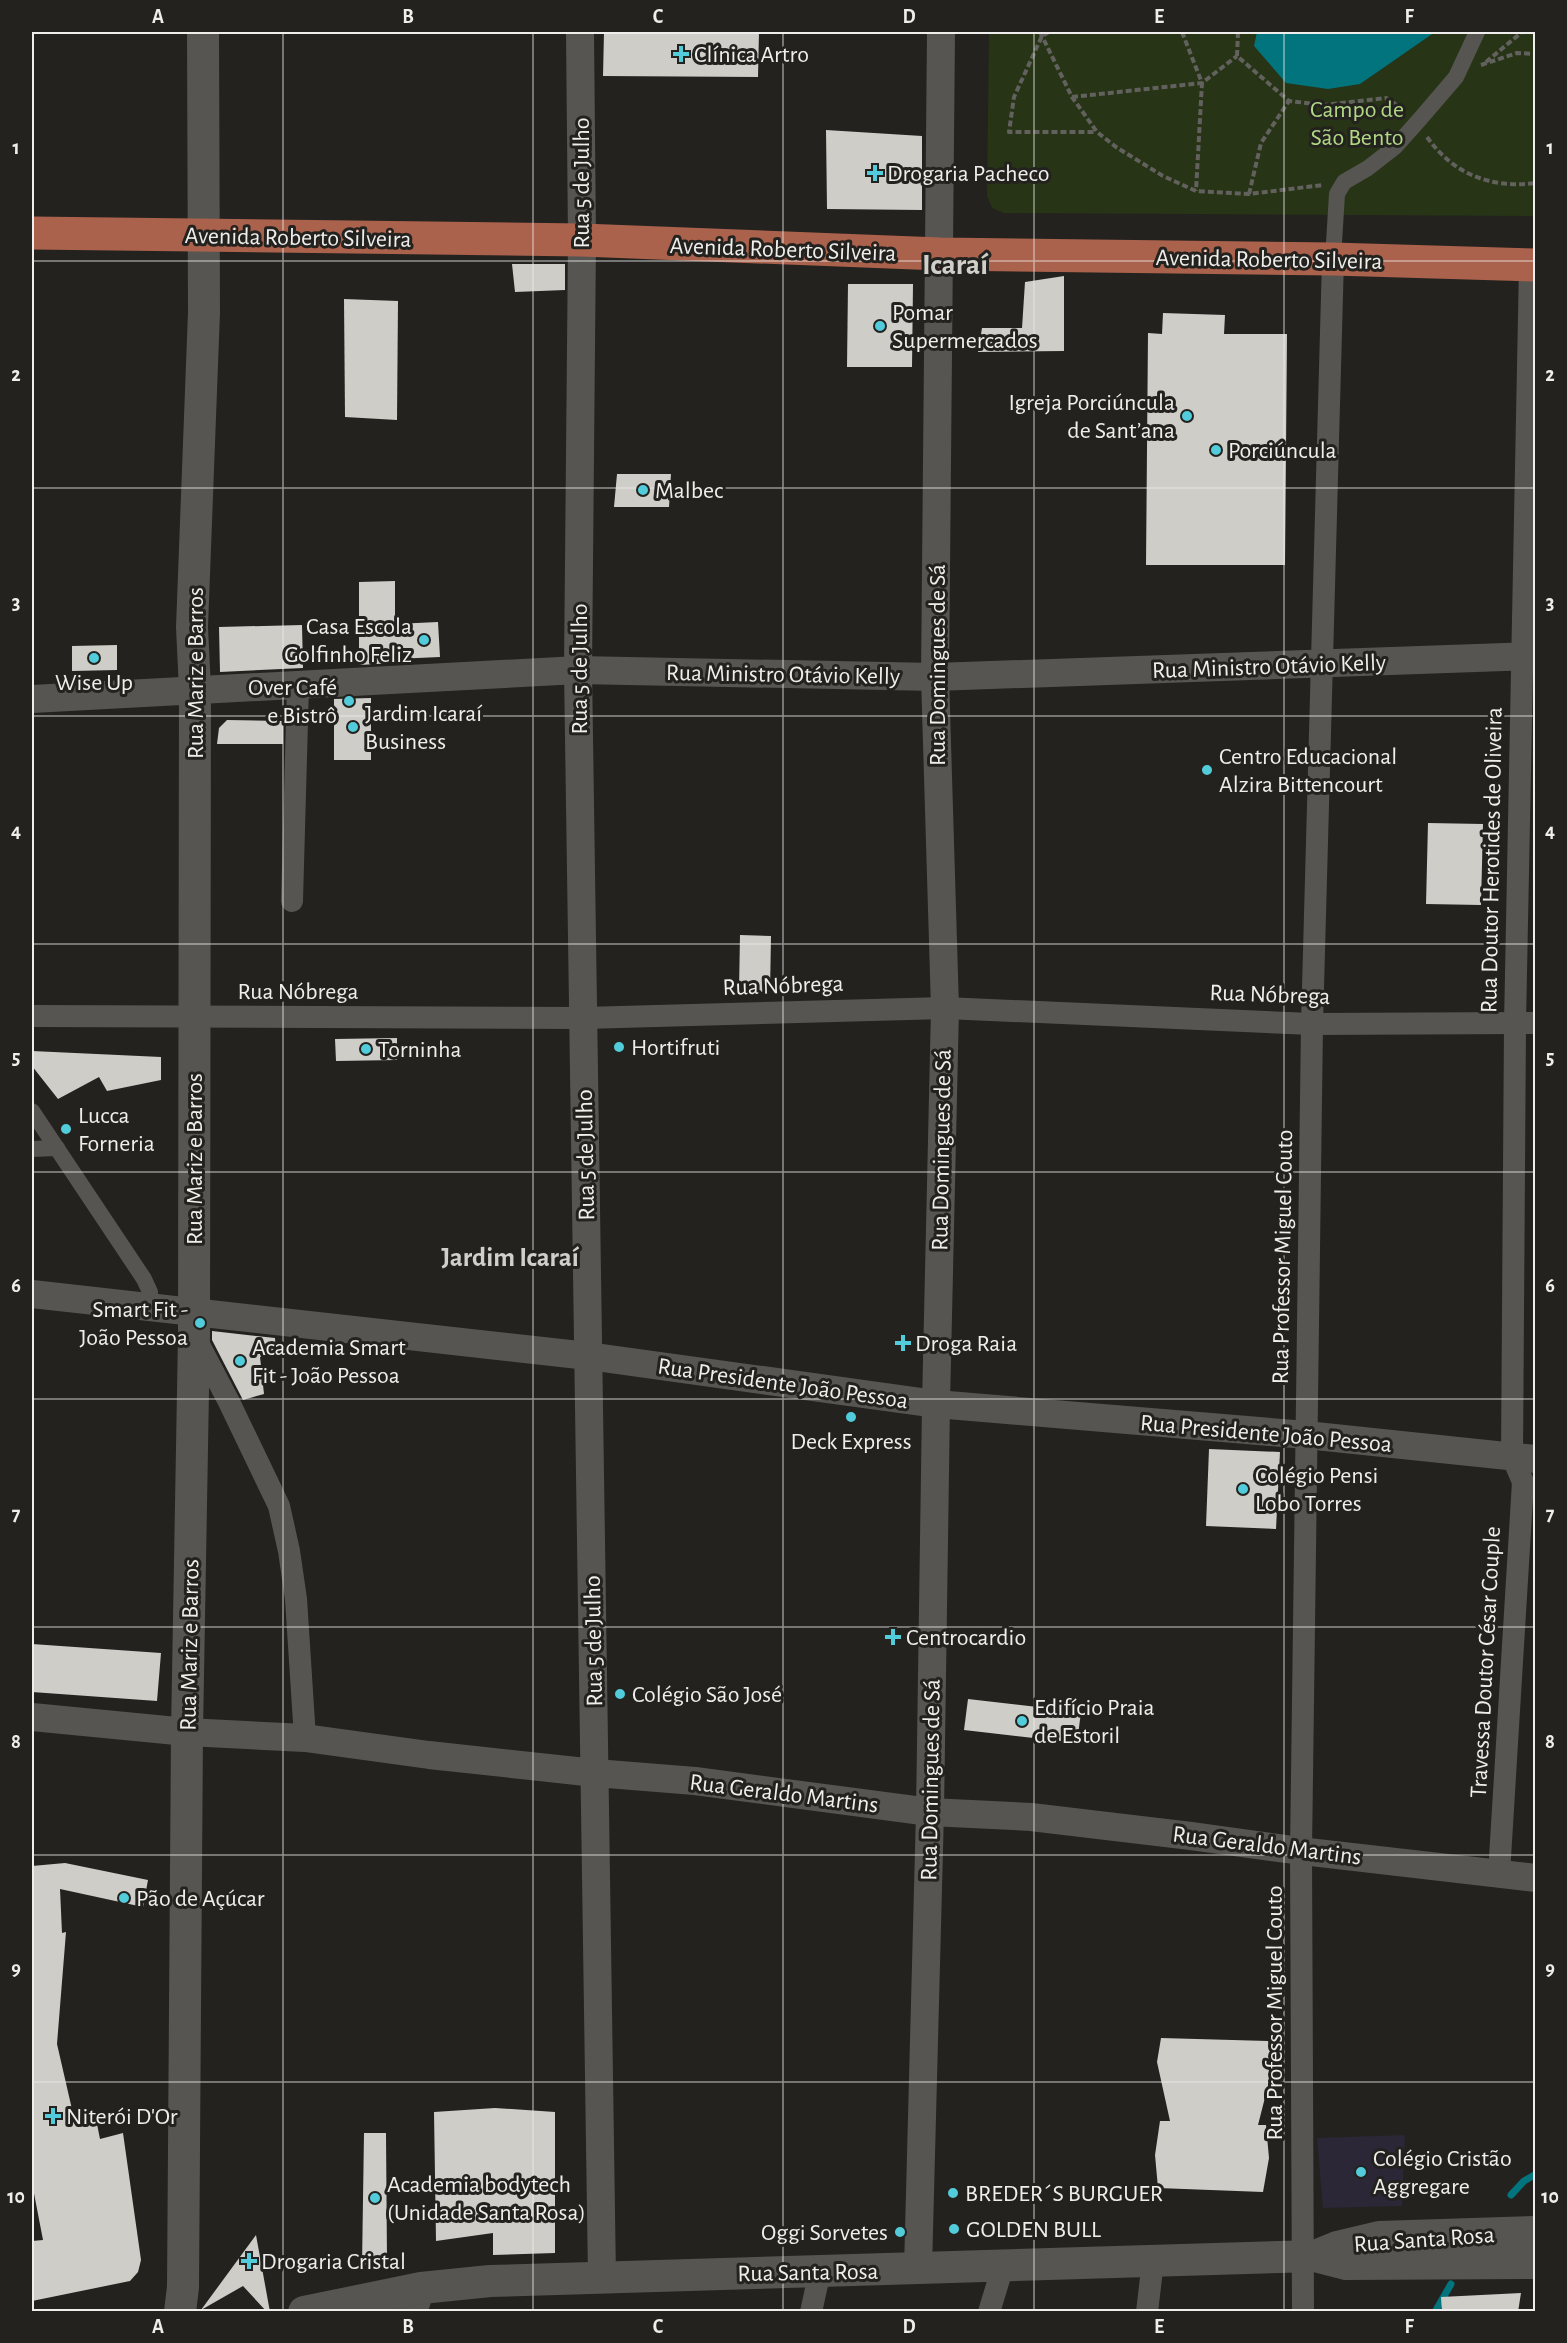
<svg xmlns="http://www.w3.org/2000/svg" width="1567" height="2343" viewBox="0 0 1567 2343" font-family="'Alegreya Sans',sans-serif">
<rect width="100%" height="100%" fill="#23221f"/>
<path fill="#2b2737" d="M1405 2135 1402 2206 1323 2208 1317 2138Z"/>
<path fill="#273416" d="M989 32H1535V216L1004 213 992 208 987 196Z"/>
<path fill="#02747d" d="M1257 32H1435L1360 84 1328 89 1286 83 1254 46Z"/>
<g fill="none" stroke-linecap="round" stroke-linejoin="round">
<g stroke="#02747d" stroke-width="7">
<path d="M1511 2195 1524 2181 1536 2174"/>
<path d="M1435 2312 1451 2284"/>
</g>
</g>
<g fill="#cecdc8">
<path d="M604 32H759L758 77 603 76Z"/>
<path d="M826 130 922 136V210L827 209Z"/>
<path d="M512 264H565V290L515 292Z"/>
<path d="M1064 276V351L978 352 982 328H1022L1025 282Z"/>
<path d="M848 284H913L912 367H847Z"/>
<path d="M344 299 398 301 397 420 345 417Z"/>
<path d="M1163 313 1225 315 1224 334H1287L1285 565H1146L1148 333 1162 334Z"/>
<path d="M617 474H671L669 507H614Z"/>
<path d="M395 581V624L438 622 440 657 395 659V663L359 665V582Z"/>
<path d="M302 625 303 668 220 672 219 627Z"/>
<path d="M117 645V670L72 671V646Z"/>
<path d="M371 698V760H334V699Z"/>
<path d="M227 720 283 721V744H217L219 728Z"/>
<path d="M1428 823 1483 824 1481 905 1426 904Z"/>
<path d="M740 935 771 936 770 992 739 991Z"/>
<path d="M397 1038V1060L336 1061 335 1039Z"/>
<path d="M32 1051 161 1057V1080L107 1091 99 1077 58 1099 32 1066Z"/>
<path d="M212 1331 275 1338 276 1356 260 1357 264 1394 243 1400 212 1340Z"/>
<path d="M1209 1449 1280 1452 1276 1529 1206 1526Z"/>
<path d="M32 1644 161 1653 157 1701 32 1692Z"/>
<path d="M968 1699 1081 1712 1077 1743 964 1730Z"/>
<path d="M65 1863 148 1880 143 1907 60 1889 62 1933 66 1932 57 2044 74 2118 95 2114 100 2139 123 2133 141 2260 138 2272 130 2281 32 2301V2241L43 2240 32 2183V1866Z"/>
<path d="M1161 2038 1268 2041 1273 2066 1258 2125H1266L1269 2158 1263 2192 1158 2188 1155 2155 1160 2121H1170L1157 2062Z"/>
<path d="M495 2108 555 2112V2253L493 2255V2233L436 2241 434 2112Z"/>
<path d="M364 2133H386L387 2262 362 2265Z"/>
<path d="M256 2235 270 2312H267L243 2286 201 2310Z"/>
<path d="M1521 2293 1518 2312H1442L1441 2297Z"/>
</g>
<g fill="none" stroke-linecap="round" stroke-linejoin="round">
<g stroke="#62615e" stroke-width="4" stroke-dasharray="6 3" stroke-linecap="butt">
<path d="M1040 32 1072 97 1097 132 1116 147 1163 176 1196 191 1249 194 1323 185"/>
<path d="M1049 32 1042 36 1014 97 1009 132H1096"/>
<path d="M1182 32 1202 83 1196 191"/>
<path d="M1238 32 1237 56 1289 101 1324 105 1386 98 1404 110"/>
<path d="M1486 62 1522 32"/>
<path d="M1481 65 1517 53 1536 54"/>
<path d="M1072 97 1202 83 1237 56"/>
<path d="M1427 137C1453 174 1491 189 1536 183"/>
<path d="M1249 194 1261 143 1289 101"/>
</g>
<g stroke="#565551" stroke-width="16">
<path d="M1333 259 1337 194 1344 182 1368 168 1395 147 1420 119 1456 77 1477 32"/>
<path d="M32 1111 144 1279 150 1292 149 1308"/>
<path d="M32 1149 57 1148"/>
</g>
<g stroke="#565551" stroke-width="22">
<path d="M292 901 298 685"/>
<path d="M32 1016 584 1018 945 1008 1312 1024 1536 1023"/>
<path d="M194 1335 229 1402 279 1506 289 1551 296 1599 305 1738"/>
<path d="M1499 1874 1523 1482 1512 1456 1515 1024 1530 265"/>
<path d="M811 2312 820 2271"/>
<path d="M989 2312 1003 2266"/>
<path d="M1147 2312 1153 2261"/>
<path d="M1303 2312 1301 1851 1312 1024 1333 259"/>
</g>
<g stroke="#565551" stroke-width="28">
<path d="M580 32 582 240 578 670 602 2278"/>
<path d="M32 699 578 670 935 677 1536 656"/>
<path d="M32 1294 588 1356 936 1404 1306 1435 1536 1459"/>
<path d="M32 1717 187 1732 305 1738 429 1755 595 1773 695 1781 930 1812 1031 1817 1191 1836 1301 1851 1536 1878"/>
<path d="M918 2269 930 1812 936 1404 945 1008 935 677 941 32"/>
<path d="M413 2312 421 2288"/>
</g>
<g stroke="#565551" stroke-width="32">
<path d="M1315 2256 1346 2264 1536 2263"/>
<path d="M180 2312 183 2287 187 1732 194 1334 195 690 192 627 204 312 203 32"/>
<path d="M304 2312 421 2288 490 2281 1315 2256 1337 2247 1379 2237 1536 2232"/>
</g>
<path stroke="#ab624c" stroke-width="33" d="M32 233 582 240 940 254 1333 259 1536 265"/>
</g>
<path fill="none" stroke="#efeeec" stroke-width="1.5" stroke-opacity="0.55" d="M283 32V2312M533 32V2312M783 32V2312M1034 32V2312M1284 32V2312M32 261H1536M32 488H1536M32 716H1536M32 944H1536M32 1172H1536M32 1399H1536M32 1627H1536M32 1855H1536M32 2082H1536"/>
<g fill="#52cbda" stroke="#23221f" stroke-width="2">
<path d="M678 45h6v6h6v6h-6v6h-6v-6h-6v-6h6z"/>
<path d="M872 164h6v6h6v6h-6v6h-6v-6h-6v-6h6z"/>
<circle cx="880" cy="326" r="6"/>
<circle cx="1187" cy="416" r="6"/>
<circle cx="1216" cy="450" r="6"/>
<circle cx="643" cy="490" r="6"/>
<circle cx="424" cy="640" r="6"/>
<circle cx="94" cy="658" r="6"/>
<circle cx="349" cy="701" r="6"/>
<circle cx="353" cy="727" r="6"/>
<circle cx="1207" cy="770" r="6"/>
<circle cx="619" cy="1047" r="6"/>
<circle cx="366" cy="1049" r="6"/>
<circle cx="66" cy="1129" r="6"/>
<circle cx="200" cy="1323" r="6"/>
<path d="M900 1334h6v6h6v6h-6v6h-6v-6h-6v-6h6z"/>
<circle cx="240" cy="1361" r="6"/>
<circle cx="851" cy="1417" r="6"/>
<circle cx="1243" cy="1489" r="6"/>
<path d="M890 1628h6v6h6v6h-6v6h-6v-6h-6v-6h6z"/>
<circle cx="620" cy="1694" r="6"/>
<circle cx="1022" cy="1721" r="6"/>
<circle cx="124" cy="1898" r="6"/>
<path d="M50 2107h6v6h6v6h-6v6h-6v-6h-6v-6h6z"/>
<circle cx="1361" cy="2172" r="6"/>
<circle cx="953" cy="2193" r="6"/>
<circle cx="375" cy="2198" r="6"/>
<circle cx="954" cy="2229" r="6"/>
<circle cx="900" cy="2232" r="6"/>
<path d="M246 2252h6v6h6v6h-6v6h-6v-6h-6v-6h6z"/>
</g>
<g text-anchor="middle" stroke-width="6" stroke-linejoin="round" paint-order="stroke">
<g font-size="24" fill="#efeeec" stroke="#23221f" text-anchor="start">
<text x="694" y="62">Clínica Artro</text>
<text x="887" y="181">Drogaria Pacheco</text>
<text x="892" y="320">Pomar<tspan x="892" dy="28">Supermercados</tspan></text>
<text x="1175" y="410" text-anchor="end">Igreja Porciúncula<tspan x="1175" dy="28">de Sant’ana</tspan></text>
<text x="1228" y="458">Porciúncula</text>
<text x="655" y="498">Malbec</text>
<text x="412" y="634" text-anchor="end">Casa Escola<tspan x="412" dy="28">Golfinho Feliz</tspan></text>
<text x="94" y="690" text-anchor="middle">Wise Up</text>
<text x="337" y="695" text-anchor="end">Over Café<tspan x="337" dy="28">e Bistrô</tspan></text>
<text x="365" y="721">Jardim Icaraí<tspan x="365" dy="28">Business</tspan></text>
<text x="1219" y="764">Centro Educacional<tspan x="1219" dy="28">Alzira Bittencourt</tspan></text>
<text x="631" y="1055">Hortifruti</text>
<text x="378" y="1057">Torninha</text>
<text x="78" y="1123">Lucca<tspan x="78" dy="28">Forneria</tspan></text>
<text x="188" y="1317" text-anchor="end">Smart Fit -<tspan x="188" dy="28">João Pessoa</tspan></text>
<text x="915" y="1351">Droga Raia</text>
<text x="252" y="1355">Academia Smart<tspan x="252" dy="28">Fit - João Pessoa</tspan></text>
<text x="851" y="1449" text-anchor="middle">Deck Express</text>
<text x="1255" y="1483">Colégio Pensi<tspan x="1255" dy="28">Lobo Torres</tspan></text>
<text x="906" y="1645">Centrocardio</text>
<text x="632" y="1702">Colégio São José</text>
<text x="1034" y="1715">Edifício Praia<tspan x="1034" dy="28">de Estoril</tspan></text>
<text x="136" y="1906">Pão de Açúcar</text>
<text x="66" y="2124">Niterói D'Or</text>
<text x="1373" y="2166">Colégio Cristão<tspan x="1373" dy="28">Aggregare</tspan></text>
<text x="387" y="2192">Academia bodytech<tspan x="387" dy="28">(Unidade Santa Rosa)</tspan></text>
<text x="965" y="2201">BREDER´S BURGUER</text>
<text x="966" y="2237">GOLDEN BULL</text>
<text x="888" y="2240" text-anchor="end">Oggi Sorvetes</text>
<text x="261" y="2269">Drogaria Cristal</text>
</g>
<g font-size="24" fill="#b1d885" stroke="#23221f">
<text x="1357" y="117">Campo de<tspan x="1357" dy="28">São Bento</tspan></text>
</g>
<g font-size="24" fill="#efeeec" stroke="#23221f">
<text transform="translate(581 183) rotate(-90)" y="8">Rua 5 de Julho</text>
<text transform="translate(298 237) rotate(1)" y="8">Avenida Roberto Silveira</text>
<text transform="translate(783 249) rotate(2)" y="8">Avenida Roberto Silveira</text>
<text transform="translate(1269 259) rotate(1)" y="8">Avenida Roberto Silveira</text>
<text transform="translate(937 665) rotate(-90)" y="8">Rua Domingues de Sá</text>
<text transform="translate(1269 666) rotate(-2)" y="8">Rua Ministro Otávio Kelly</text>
<text transform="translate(579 669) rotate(-90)" y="8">Rua 5 de Julho</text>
<text transform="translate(195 673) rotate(-90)" y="8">Rua Mariz e Barros</text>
<text transform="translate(783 674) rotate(1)" y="8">Rua Ministro Otávio Kelly</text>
<text transform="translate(1491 860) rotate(-89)" y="8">Rua Doutor Herotides de Oliveira</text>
<text transform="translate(783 985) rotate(-2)" y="8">Rua Nóbrega</text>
<text x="298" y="999">Rua Nóbrega</text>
<text transform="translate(1270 994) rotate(2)" y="8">Rua Nóbrega</text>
<text transform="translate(941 1150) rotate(-89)" y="8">Rua Domingues de Sá</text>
<text transform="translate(585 1155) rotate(-91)" y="8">Rua 5 de Julho</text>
<text transform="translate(194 1159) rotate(-90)" y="8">Rua Mariz e Barros</text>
<text transform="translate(1282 1257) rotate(-89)" y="8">Rua Professor Miguel Couto</text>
<text transform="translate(783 1383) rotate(8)" y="8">Rua Presidente João Pessoa</text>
<text transform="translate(1266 1433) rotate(5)" y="8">Rua Presidente João Pessoa</text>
<text transform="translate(593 1641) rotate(-91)" y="8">Rua 5 de Julho</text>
<text transform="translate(189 1645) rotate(-89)" y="8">Rua Mariz e Barros</text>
<text transform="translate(1485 1662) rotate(-87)" y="8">Travessa Doutor César Couple</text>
<text transform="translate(930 1780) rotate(-89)" y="8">Rua Domingues de Sá</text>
<text transform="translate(784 1793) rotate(7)" y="8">Rua Geraldo Martins</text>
<text transform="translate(1267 1845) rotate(7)" y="8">Rua Geraldo Martins</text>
<text transform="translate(1274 2013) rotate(-90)" y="8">Rua Professor Miguel Couto</text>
<text transform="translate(1424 2239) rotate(-4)" y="8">Rua Santa Rosa</text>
<text transform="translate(808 2272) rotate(-1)" y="8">Rua Santa Rosa</text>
</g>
<g font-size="27" font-weight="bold" fill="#d0cfca" stroke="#23221f">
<text x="510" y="1266">Jardim Icaraí</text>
</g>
<g font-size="30" font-weight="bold" fill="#d0cfca" stroke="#23221f">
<text x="955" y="274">Icaraí</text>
</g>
</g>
<rect width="1567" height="2343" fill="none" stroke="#23221f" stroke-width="66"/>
<rect x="33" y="33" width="1501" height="2277" fill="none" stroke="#efeeec" stroke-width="2"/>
<g font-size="20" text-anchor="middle" font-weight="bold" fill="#efeeec">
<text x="158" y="23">A</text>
<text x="408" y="23">B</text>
<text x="658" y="23">C</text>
<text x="909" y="23">D</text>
<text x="1159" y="23">E</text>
<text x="1409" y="23">F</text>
<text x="16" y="154">1</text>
<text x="1550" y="154">1</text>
<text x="16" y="381">2</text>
<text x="1550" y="381">2</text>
<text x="16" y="609">3</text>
<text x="1550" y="609">3</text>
<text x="16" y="837">4</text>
<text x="1550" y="837">4</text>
<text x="16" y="1064">5</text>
<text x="1550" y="1064">5</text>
<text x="16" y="1292">6</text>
<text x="1550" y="1292">6</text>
<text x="16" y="1520">7</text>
<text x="1550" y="1520">7</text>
<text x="16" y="1748">8</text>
<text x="1550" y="1748">8</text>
<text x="16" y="1975">9</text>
<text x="1550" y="1975">9</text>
<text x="16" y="2203">10</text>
<text x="1550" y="2203">10</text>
<text x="158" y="2333">A</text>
<text x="408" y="2333">B</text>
<text x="658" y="2333">C</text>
<text x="909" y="2333">D</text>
<text x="1159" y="2333">E</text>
<text x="1409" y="2333">F</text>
</g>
</svg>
